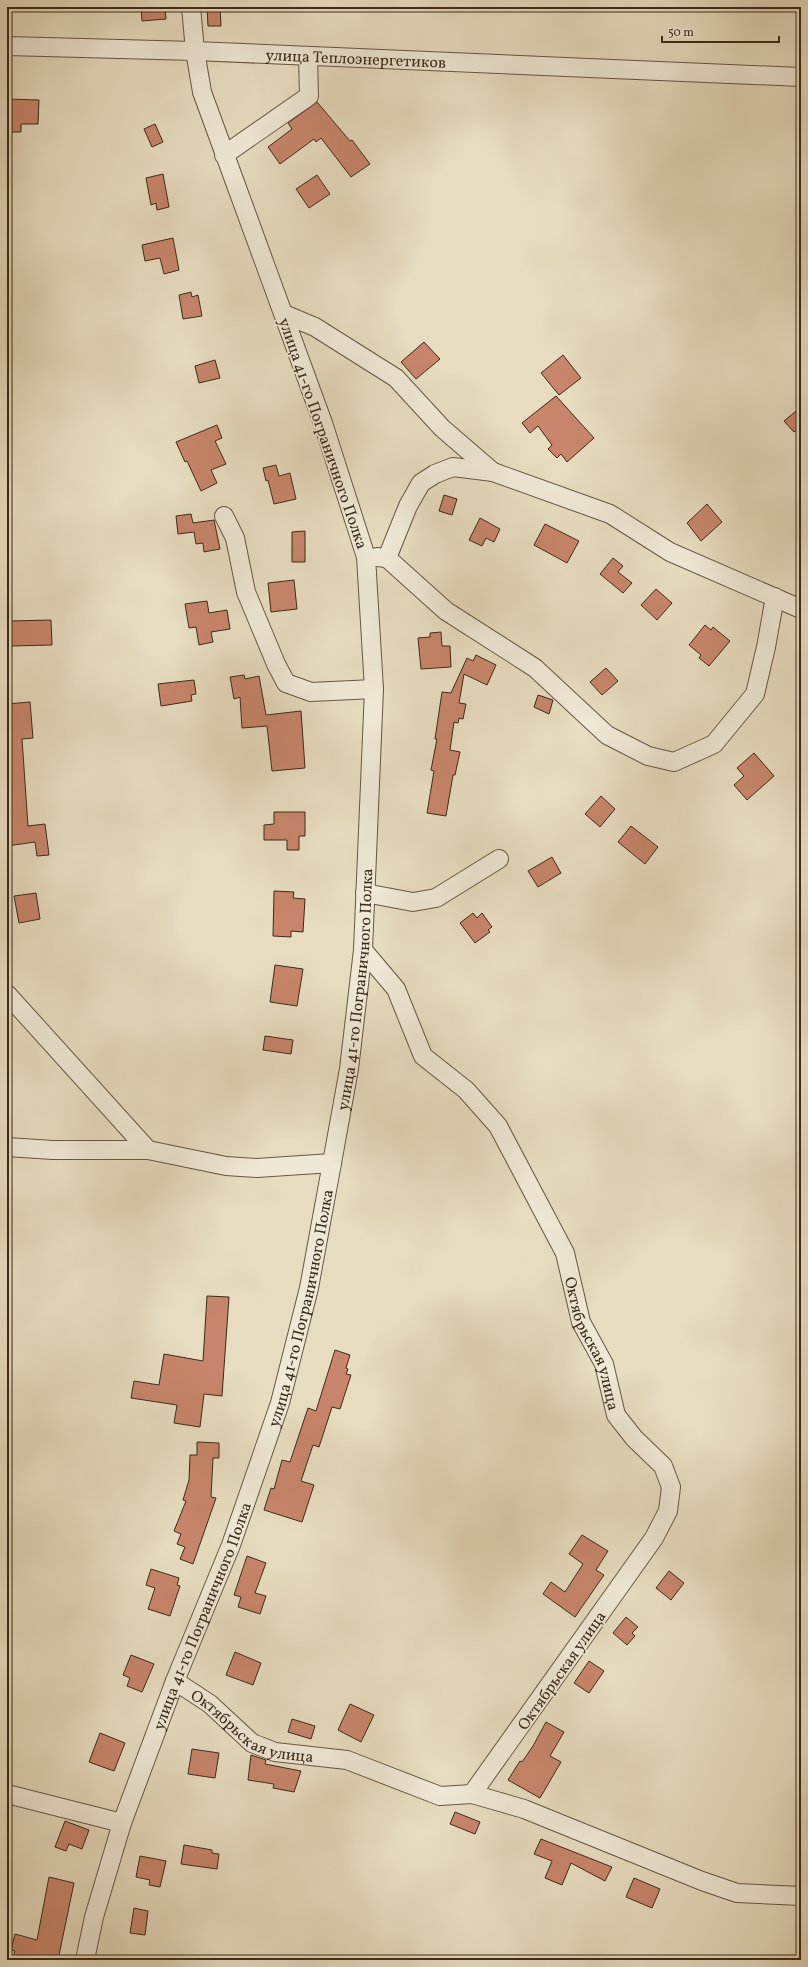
<svg xmlns="http://www.w3.org/2000/svg" width="808" height="1967" viewBox="0 0 808 1967" font-family="Vollkorn,serif">
<rect width="100%" height="100%" fill="#e7dcc0"/>
<filter id="stains"><feTurbulence type="fractalNoise" baseFrequency=".005" numOctaves="4"/><feColorMatrix values="0 0 0 0 .2 0 0 0 0 .09 0 0 0 0 .02 0 0 0 .5 -.17"/></filter>
<radialGradient id="worn" r=".72"><stop offset=".6" stop-color="#630" stop-opacity="0"/><stop offset="1" stop-color="#630" stop-opacity=".3"/></radialGradient>
<g fill="#c8856b" stroke="#3b2a19">
<path d="M141 7H165L166 19 142 21Z"/>
<path d="M207 7H220L221 26H208Z"/>
<path d="M7 99 39 100 38 124H21V132H7Z"/>
<path d="M317 102 350 141 352 140 370 164 351 177 321 138 316 142 314 139 280 164 268 147 292 129 288 123Z"/>
<path d="M155 124 163 142 152 147 144 129Z"/>
<path d="M163 174 169 207 157 210 156 203 151 205 146 178Z"/>
<path d="M317 175 330 194 309 208 296 189Z"/>
<path d="M173 238 179 270 164 274 160 258 145 261 142 245Z"/>
<path d="M191 292 192 297 198 295 202 316 183 319 179 295Z"/>
<path d="M424 342 440 359 416 379 401 362Z"/>
<path d="M563 355 581 378 559 395 541 373Z"/>
<path d="M215 360 220 378 199 383 195 366Z"/>
<path d="M556 396 594 438 567 462 561 454 557 458 548 449 552 445 538 426 530 433 522 423Z"/>
<path d="M801 407V427L794 432 784 421Z"/>
<path d="M217 425 222 438 215 441 226 464 211 470 217 483 201 491 187 461 185 462 176 442Z"/>
<path d="M276 465 279 476 290 473 296 499 274 504 268 480 266 481 263 468Z"/>
<path d="M444 495 457 499 452 515 439 511Z"/>
<path d="M707 504 722 522 701 541 687 523Z"/>
<path d="M191 514 193 523 214 520 220 549 204 552 203 543 196 544 194 532 178 534 176 516Z"/>
<path d="M480 518 500 529 494 542 486 538 482 546 469 540Z"/>
<path d="M545 524 579 541 567 563 534 545Z"/>
<path d="M305 531V562H292V532Z"/>
<path d="M613 558 623 566 618 572 632 583 623 593 600 574Z"/>
<path d="M294 580 297 609 271 612 268 583Z"/>
<path d="M656 589 672 603 657 620 641 605Z"/>
<path d="M207 601 209 613 227 610 230 629 211 632 213 642 199 645 196 627 189 628 185 604Z"/>
<path d="M51 620 52 645 10 646 9 621Z"/>
<path d="M705 625 711 630 713 627 730 641 709 666 699 658 701 655 689 645Z"/>
<path d="M441 632 442 646H450L451 667 421 669 418 638 430 637V633Z"/>
<path d="M476 655 496 665 487 685 464 674 459 703 466 704 463 719 459 718 458 723 454 722 450 750 460 752 455 775H453L446 816 427 813 434 771 431 770 437 739H435L442 692 451 693 467 658 473 661Z"/>
<path d="M606 668 618 681 602 695 590 682Z"/>
<path d="M244 675 245 679 259 676 266 715 301 711 305 768 272 771 267 726 242 728 240 697 234 699 230 677Z"/>
<path d="M194 680 196 694 191 695 192 701 161 706 158 684Z"/>
<path d="M538 695 553 700 549 714 534 707Z"/>
<path d="M30 702 33 738 22 739 28 826 45 824 49 855 37 856 35 842 7 846V704Z"/>
<path d="M754 753 774 776 747 800 734 785 744 776 737 768Z"/>
<path d="M601 796 615 809 600 827 585 814Z"/>
<path d="M274 812H305V836H299V850H287V840H264V825L274 824Z"/>
<path d="M631 826 658 847 645 864 618 842Z"/>
<path d="M552 857 561 873 538 887 528 871Z"/>
<path d="M274 891 294 892 293 898 305 899 303 932 291 931V937L273 936Z"/>
<path d="M36 893 40 919 19 923 14 896Z"/>
<path d="M473 913 477 918 482 913 492 927 488 930 490 932 475 943 460 923Z"/>
<path d="M275 965 303 969 297 1006 270 1002Z"/>
<path d="M265 1036 293 1040 291 1054 263 1050Z"/>
<path d="M207 1296 229 1297 222 1396 204 1394 200 1427 174 1423 177 1405 131 1398 134 1381 159 1385 164 1354 203 1361Z"/>
<path d="M335 1350 350 1355 346 1368 348 1369 346 1374 351 1375 340 1409 332 1407 319 1447 313 1445 301 1481 314 1485 302 1522 264 1510 271 1488 274 1489 282 1460 290 1462 308 1408 316 1411Z"/>
<path d="M197 1442 219 1443V1458H213L211 1497 216 1498 193 1564 180 1559 185 1547 177 1544 181 1534 174 1531 186 1501 183 1500 189 1480 190 1455H197Z"/>
<path d="M582 1535 608 1551 596 1570 604 1575 575 1617 543 1594 551 1582 565 1592 583 1564 569 1554Z"/>
<path d="M247 1556 266 1563 255 1593 266 1596 260 1614 238 1607 241 1597 234 1595Z"/>
<path d="M151 1569 179 1578 177 1585 180 1586 170 1616 148 1609 155 1588 146 1585Z"/>
<path d="M669 1571 684 1583 671 1600 656 1588Z"/>
<path d="M626 1617 638 1627 632 1633 635 1636 627 1645 613 1633Z"/>
<path d="M235 1652 261 1663 253 1685 226 1675Z"/>
<path d="M131 1655 154 1664 142 1692 127 1686 130 1678 123 1675Z"/>
<path d="M589 1661 604 1671 589 1693 574 1683Z"/>
<path d="M350 1704 374 1715 361 1742 338 1730Z"/>
<path d="M292 1719 315 1726 311 1739 288 1732Z"/>
<path d="M546 1722 564 1732 550 1756 561 1762 540 1798 508 1780 520 1761 522 1762 533 1746Z"/>
<path d="M100 1733 125 1743 114 1771 89 1762Z"/>
<path d="M192 1749 219 1753 215 1778 188 1774Z"/>
<path d="M251 1755 266 1760 265 1764 301 1771 294 1792 273 1788 274 1784 248 1780Z"/>
<path d="M455 1812 480 1822 475 1834 450 1824Z"/>
<path d="M65 1821 89 1830 82 1849 69 1844 66 1851 55 1847Z"/>
<path d="M541 1839 612 1867 605 1881 571 1863 562 1885 545 1878 552 1861 534 1854Z"/>
<path d="M184 1845 212 1850V1853L219 1854 217 1869 181 1864Z"/>
<path d="M140 1856 166 1861 160 1887 149 1885 150 1880 136 1877Z"/>
<path d="M49 1877 74 1883 58 1960H12L15 1951 11 1950 15 1934 37 1940Z"/>
<path d="M634 1878 660 1889 652 1908 626 1897Z"/>
<path d="M134 1908 148 1911 145 1935 130 1933Z"/>
</g>
<g fill="none" stroke-linecap="round" stroke-linejoin="round">
<defs>
<g id="minor">
<path id="s1" d="M7 46 195 51 801 77"/>
<path d="M224 155 309 96 308 56"/>
<path d="M284 314 315 327 396 378 442 428 493 472"/>
<path d="M224 516 235 538 246 592 276 664 286 683 311 692 374 689"/>
<path d="M377 557 387 558 408 506 421 483 435 474 453 467 493 472 610 514 670 552 801 609"/>
<path d="M387 558 446 611 535 668 607 735 648 756 674 762 714 744 755 694 766 647 775 597"/>
<path d="M365 893 413 902 436 898 499 859"/>
<path id="s2" d="M363 950 396 989 423 1056 466 1090 498 1126 565 1253 581 1322 604 1364 616 1415 634 1438 663 1466 671 1487 668 1511 654 1538 472 1794"/>
<path d="M7 994 148 1150"/>
<path d="M7 1147 53 1150H148L226 1166 257 1168 332 1163"/>
<path id="s3" d="M175 1681 210 1704 252 1743 275 1752 347 1760 440 1796 472 1794 524 1809 702 1881 737 1893 801 1896"/>
<path d="M7 1794 122 1823"/>
<path id="s4" d="M85 1960 94 1917 122 1823 175 1681 231 1545 280 1403 309 1288 332 1163 349 1069 363 950 374 689 366 557 323 423 202 92 195 51 191 7"/>
</g>
</defs>
<use href="#minor" stroke="#665643" stroke-width="20"/>
<use href="#minor" stroke="#efe8d6" stroke-width="18"/>
</g>
<g text-anchor="middle" stroke-width="3.5" stroke-linejoin="round" paint-order="stroke">
<g font-size="16" fill="#3b2a19" stroke="#efe8d6">
<text dy="6" stroke="none"><textPath href="#s1" startOffset="349">улица Теплоэнергетиков</textPath></text>
<text transform="translate(324 433) rotate(71)" y="6">улица 41-го Пограничного Полка</text>
<text dy="6" stroke="none"><textPath href="#s4" startOffset="1012">улица 41-го Пограничного Полка</textPath></text>
<text dy="6" stroke="none"><textPath href="#s4" startOffset="688">улица 41-го Пограничного Полка</textPath></text>
<text dy="6" stroke="none"><textPath href="#s2" startOffset="465">Октябрьская улица</textPath></text>
<text dy="6" stroke="none"><textPath href="#s4" startOffset="364">улица 41-го Пограничного Полка</textPath></text>
<text transform="translate(561 1670) rotate(-55)" y="6">Октябрьская улица</text>
<text dy="6" stroke="none"><textPath href="#s3" startOffset="92">Октябрьская улица</textPath></text>
</g>
</g>
<rect width="808" height="1967" fill="none" stroke="#e7dcc0" stroke-width="24"/>
<rect x="8" y="8" width="792" height="1951" fill="none" stroke="#3b2a19" stroke-width="2"/>
<rect x="12" y="12" width="784" height="1943" fill="none" stroke="#3b2a19"/>
<path d="M662 36v6h117v-6" fill="none" stroke="#3b2a19" stroke-width="2"/>
<text x="668" y="36" font-size="12" fill="#3b2a19" stroke="#efe8d6" stroke-width="3" paint-order="stroke">50 m</text>
<rect width="100%" height="100%" filter="url(#stains)"/>
<rect width="100%" height="100%" fill="url(#worn)"/>
</svg>
